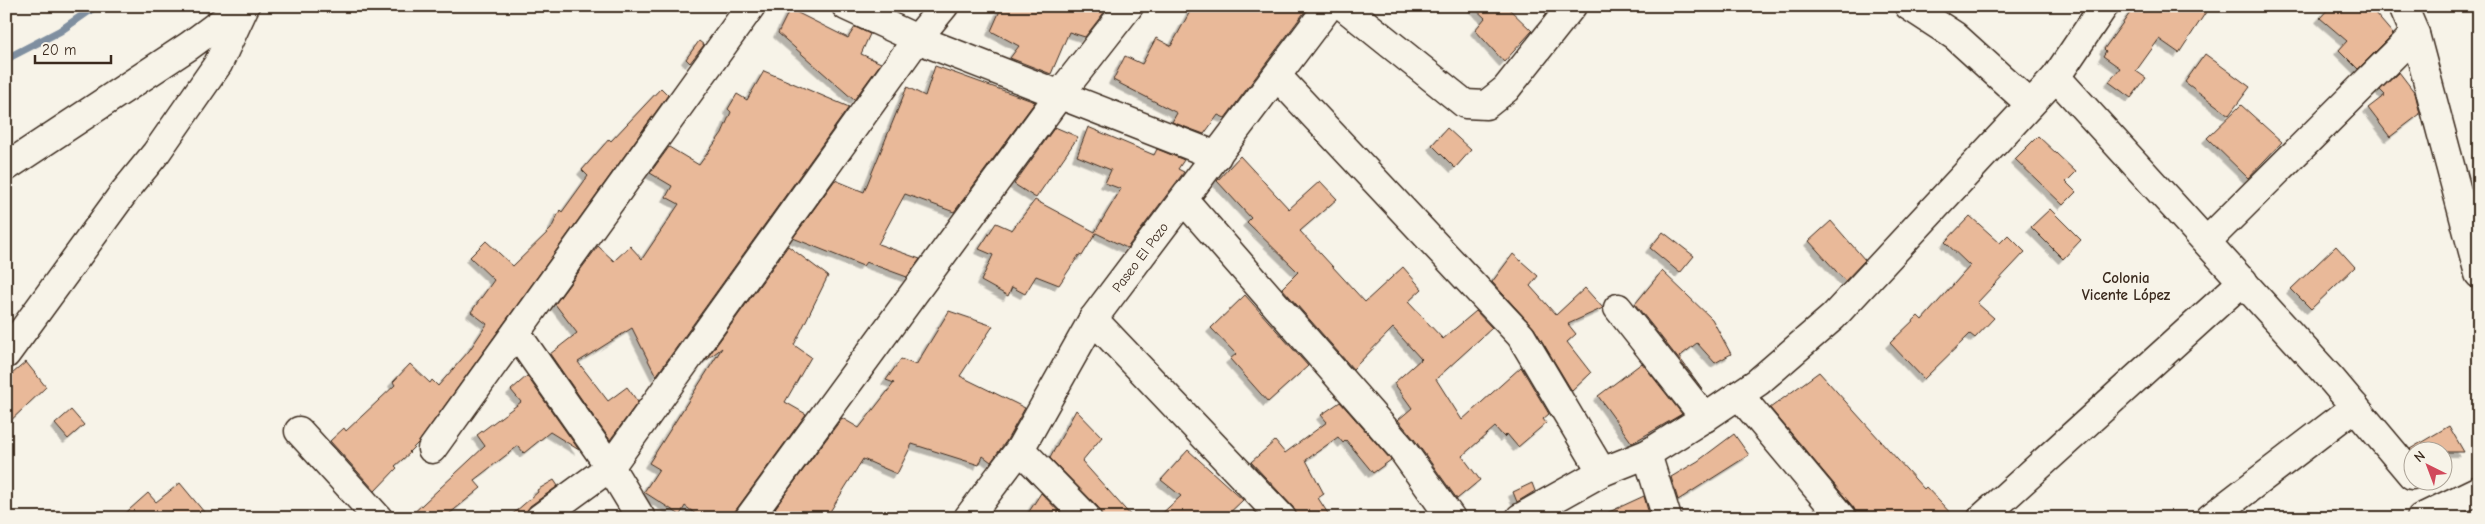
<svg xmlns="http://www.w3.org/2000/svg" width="2485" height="524" viewBox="0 0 2485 524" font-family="'Comic Neue',sans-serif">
<defs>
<filter id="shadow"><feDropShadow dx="-4.5" dy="4.5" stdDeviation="0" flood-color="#0004"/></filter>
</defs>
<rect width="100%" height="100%" fill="#f7f3e8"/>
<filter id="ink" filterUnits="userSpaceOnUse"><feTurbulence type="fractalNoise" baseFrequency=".02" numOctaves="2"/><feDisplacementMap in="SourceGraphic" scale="10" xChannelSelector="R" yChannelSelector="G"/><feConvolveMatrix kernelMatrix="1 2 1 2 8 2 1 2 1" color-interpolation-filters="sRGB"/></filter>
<g filter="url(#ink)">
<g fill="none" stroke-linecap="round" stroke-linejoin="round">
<path stroke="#7f8fa0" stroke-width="8" d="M6 59 60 31 96 6"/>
</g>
<g fill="#e9b999" stroke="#3b2a1e" filter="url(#shadow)">
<path d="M1002 6H1109L1085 37 1069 32 1051 74 1010 58 1019 46 991 31Z"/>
<path d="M1193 6H1309L1225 118 1218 115 1204 134 1172 122 1177 113 1113 80 1125 56 1142 64 1156 38 1171 46Z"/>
<path d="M1472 6H1506L1532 31 1504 62 1475 30 1485 18Z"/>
<path d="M2135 6H2210L2179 53 2159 39 2136 71 2146 78 2131 98 2109 82 2120 68 2103 56 2106 51 2104 49Z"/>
<path d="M2331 6H2369L2393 34 2358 69 2339 50 2347 41 2320 18Z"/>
<path d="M790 9 848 38 855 27 870 34 861 54 881 63 854 100 778 33Z"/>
<path d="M699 41 704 45 690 63 686 59Z"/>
<path d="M2205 54 2250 87 2229 115 2185 82Z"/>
<path d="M935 66 1035 102 954 212 905 194 878 244 920 259 907 277 866 262 863 266 793 238 835 180 864 192 907 87 925 96Z"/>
<path d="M764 71 849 107 656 376 632 328 578 362 608 401 627 387 638 402 610 440 550 354 577 333 555 304 598 246 614 261 630 246 642 259 679 204 666 197 672 186 650 173 669 147 699 165 722 133 731 112 728 109 737 94 747 100Z"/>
<path d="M2399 72 2415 93 2420 114 2390 137 2368 108 2385 95 2380 90Z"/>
<path d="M661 88 668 95 418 443 409 452 410 453 395 466 397 468 375 491 330 441 344 428 346 431 395 385 393 382 410 364 430 383 432 380 438 386 469 351 487 324 471 312 494 280 470 257 486 241 513 266 551 229 560 210 562 212 588 176 582 170 609 139 611 141Z"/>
<path d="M2241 105 2282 142 2248 178 2207 138Z"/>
<path d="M1055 127 1078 137 1036 198 1014 184Z"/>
<path d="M1088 127 1154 155 1157 149 1184 160 1178 169 1184 172 1127 248 1096 233 1082 256 1079 255 1059 285 1036 276 1025 294 1012 287 1008 296 981 281 993 255 979 249 996 223 1012 230 1035 200 1095 232 1121 189 1105 183 1111 170 1077 156Z"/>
<path d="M1447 128 1471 150 1455 168 1432 145Z"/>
<path d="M2038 136 2076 172 2066 182 2076 192 2063 205 2015 159Z"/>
<path d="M1240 156 1289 209 1320 181 1337 199 1300 231 1365 302 1403 267 1422 289 1408 302 1443 339 1476 311 1492 328 1436 379 1462 420 1521 367 1549 414 1543 419 1546 423 1518 447 1507 434 1504 437 1495 427 1462 456 1480 480 1457 499 1414 439 1398 420 1412 408 1394 383 1421 359 1393 328 1353 369 1282 288 1298 272 1247 222 1251 218 1217 181Z"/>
<path d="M2050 209 2081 240 2063 259 2031 227Z"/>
<path d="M1970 216 2000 243 2008 235 2025 252 1977 303 1994 318 1975 338 1970 334 1924 379 1890 343 1918 316 1922 320 1970 266 1945 242Z"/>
<path d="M1831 221 1865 260 1845 281 1809 241Z"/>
<path d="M1663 232 1694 256 1680 273 1650 248Z"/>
<path d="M788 246 828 276 794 345 811 357 785 402 806 414 730 518H701L685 506 680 515 644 492 659 469 649 463 722 348 705 361Z"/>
<path d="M2336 246 2355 267 2311 309 2291 289Z"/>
<path d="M1513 254 1538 276 1530 286 1556 315 1585 288 1603 308 1568 324 1576 334 1567 342 1591 373 1572 391 1534 328 1492 282Z"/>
<path d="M1662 271 1712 319 1731 354 1715 363 1697 343 1679 357 1703 390 1635 304Z"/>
<path d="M1245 295 1308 366 1268 402 1230 359 1236 354 1211 328Z"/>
<path d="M949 311 993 326 960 376 1025 408 1007 440 991 462 983 456 979 465 912 444 897 474 863 459 826 518H788L775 508 842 418 859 428 894 383 886 380 901 359 916 365Z"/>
<path d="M26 362 46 387 6 425V379Z"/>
<path d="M1642 363 1682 414 1632 443 1598 396Z"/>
<path d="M1819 372 1924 489 1926 487 1955 518H1857L1854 508 1770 408Z"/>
<path d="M527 376 579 450 550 432 524 453 518 446 474 480 481 488 444 518H408L485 446 477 435 521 402 511 390Z"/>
<path d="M1340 402 1391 460 1373 473 1346 440 1343 443 1338 437 1306 460 1324 494 1318 498 1331 518H1297L1293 507 1251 462 1275 441 1285 453 1327 422 1321 415Z"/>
<path d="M71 410 84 425 68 439 55 424Z"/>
<path d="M1076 410 1102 437 1082 461 1133 518H1102L1098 507 1050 458Z"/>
<path d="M2449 426 2464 452H2413L2410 449Z"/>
<path d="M1734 434 1749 455 1678 500 1671 477 1698 461Z"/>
<path d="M1188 450 1243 500 1224 518H1157L1181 496 1161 480Z"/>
<path d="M554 480 558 486 530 506 525 518H508L538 492 537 490Z"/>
<path d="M180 483 209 518H120L148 493 156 502Z"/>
<path d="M1532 483 1535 491 1517 502 1513 492Z"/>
<path d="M1041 493 1065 518H1025Z"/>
<path d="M1644 496 1650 518H1596Z"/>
</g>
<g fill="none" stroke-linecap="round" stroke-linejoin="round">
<defs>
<g id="minor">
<path d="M846 6 917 39 1217 156"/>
<path d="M1343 6 1465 104 1486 105 1506 89 1572 6"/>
<path d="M1909 6 1955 36 2030 104"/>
<path d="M2403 6 2415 34 2479 274"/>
<path d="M1277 76 1521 336 1602 472"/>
<path d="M2056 77 2333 381 2412 475"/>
<path d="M6 167 189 46 243 6"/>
<path d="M1184 200 1401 448 1451 518"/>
<path d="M2207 241 2415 34"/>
<path d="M1618 308 1705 418"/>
<path d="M1093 319 1282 518"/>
<path d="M516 333 610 467 641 518"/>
<path d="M6 354 125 191 156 153 218 64 245 6"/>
<path d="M1739 395 1842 518"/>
<path d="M299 431 378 518"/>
<path d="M432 449 751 6"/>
<path d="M1020 449 1087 518"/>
<path d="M1647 454 1667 518"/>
<path d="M540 518 610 467 917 39 944 6"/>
<path d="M749 518 1060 94 1129 6"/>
<path d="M1520 518 1602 472 1647 454 1709 415 1758 382 1833 317 2056 77 2104 6"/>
<path d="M1982 518 2243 281"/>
<path d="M2210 518 2355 407"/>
<path d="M2421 518 2479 490"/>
</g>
<path id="tertiary" d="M968 518 1020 449 1093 319 1329 6"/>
</defs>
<use href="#minor" stroke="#3b2a1e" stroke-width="31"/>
<use href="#tertiary" stroke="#3b2a1e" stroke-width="31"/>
<use href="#minor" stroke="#f7f3e8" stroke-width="28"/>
<use href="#tertiary" stroke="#f7f3e8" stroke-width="28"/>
</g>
</g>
<g text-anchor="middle" stroke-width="4.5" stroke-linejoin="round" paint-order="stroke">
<g font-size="14" fill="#3b2a1e" stroke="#f7f3e8">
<text transform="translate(1140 257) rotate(-53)" y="5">Paseo El Pozo</text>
</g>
<g font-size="15" font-weight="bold" fill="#3b2a1e" stroke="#f7f3e8">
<text x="2126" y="283">Colonia<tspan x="2126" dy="17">Vicente López</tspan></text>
</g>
</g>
<rect width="2485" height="524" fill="none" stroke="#f7f3e8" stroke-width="25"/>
<rect x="12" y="12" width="2460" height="499" fill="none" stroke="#3b2a1e" stroke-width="2" filter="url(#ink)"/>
<g transform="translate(2428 466) rotate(318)"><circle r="24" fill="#f7f3e8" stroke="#aca397"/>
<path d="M0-4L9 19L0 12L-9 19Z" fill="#d1495b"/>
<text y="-8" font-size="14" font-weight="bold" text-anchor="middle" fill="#3b2a1e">N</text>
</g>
<path d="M35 55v8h76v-8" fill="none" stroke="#3b2a1e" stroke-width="2.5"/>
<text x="42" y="55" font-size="15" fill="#3b2a1e" stroke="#f7f3e8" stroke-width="4" paint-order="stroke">20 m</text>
</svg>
